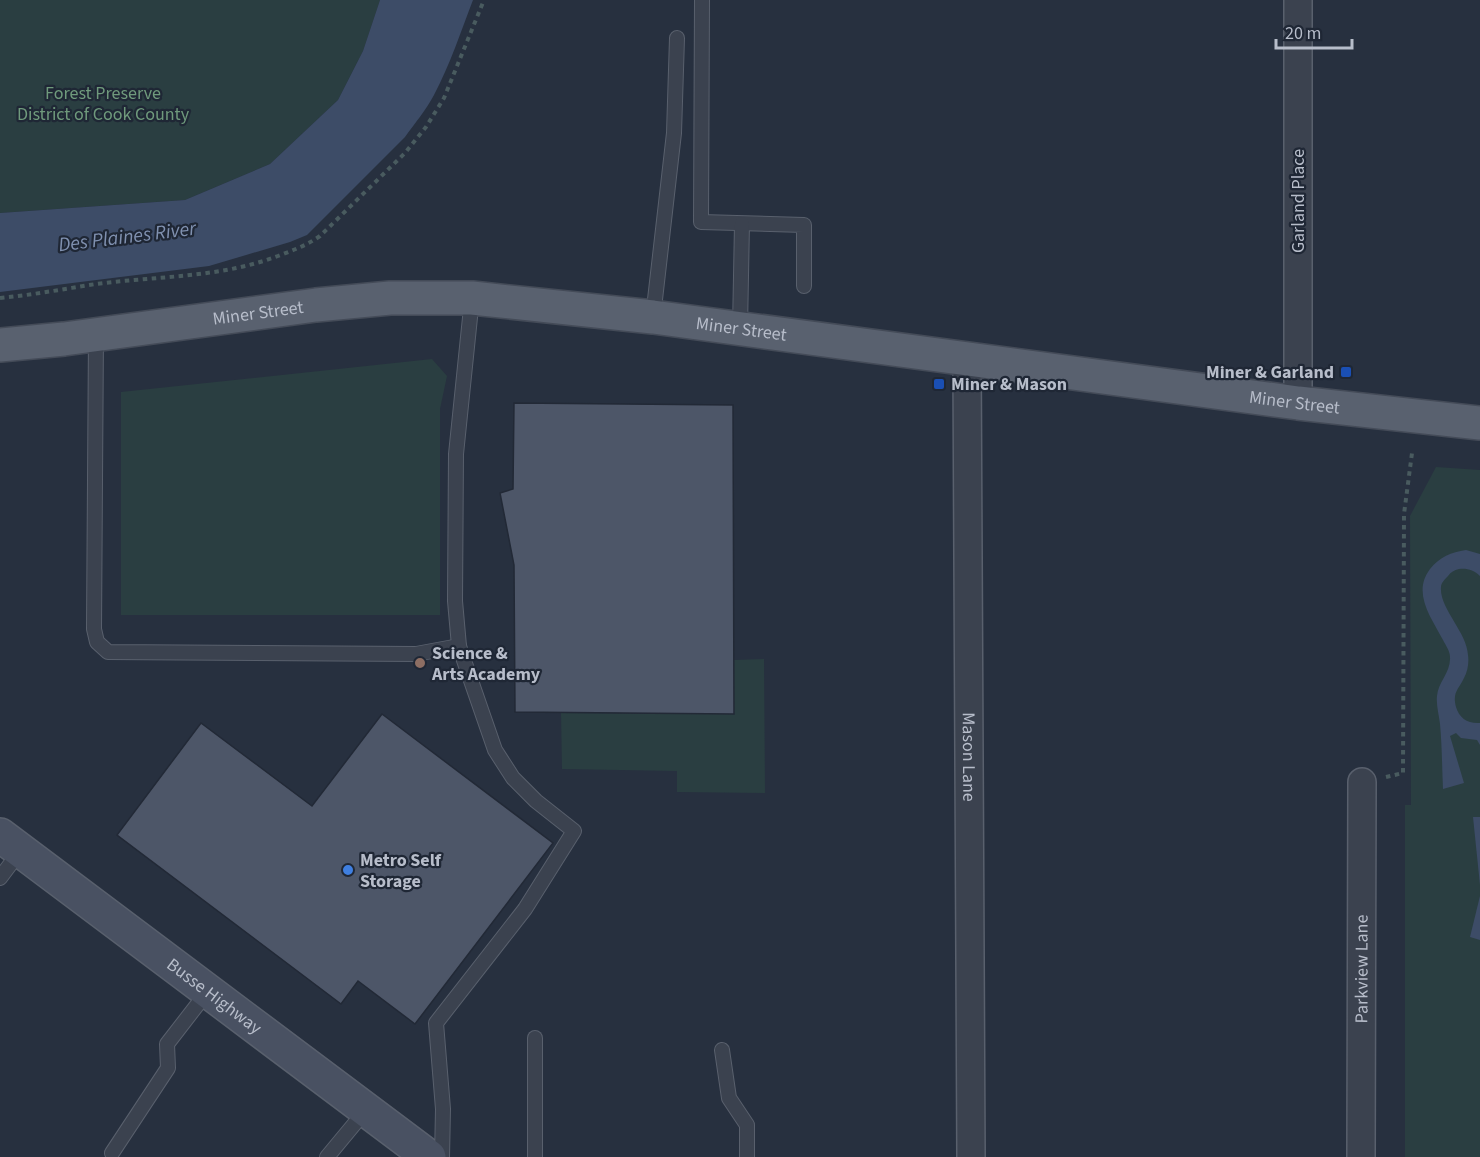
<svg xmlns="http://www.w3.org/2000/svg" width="1480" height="1157" viewBox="0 0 1480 1157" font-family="'Source Sans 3',sans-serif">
<rect width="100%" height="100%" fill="#27303f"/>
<g fill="#2a3e41">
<path d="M0 0H380L363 51 338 100 270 164 185 200 0 213Z"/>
<path d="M432 359 447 376 440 409V615H121V392Z"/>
<path d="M1436 467 1480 470V1157H1405V805H1411L1410 516Z"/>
<path d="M764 659 765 793 677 792V771L562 769 561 713 734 714V660Z"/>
</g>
<g fill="#3d4c67">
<path d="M380 0H473C461 31 450 65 434 95 426 110 415 123 405 137L307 235 290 242 209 266 0 292V213L185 200 270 164 338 100 363 51Z"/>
<path d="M1466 550 1480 554V576C1474 570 1467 568 1459 569 1454 570 1451 572 1448 576 1445 579 1441 583 1441 587 1439 608 1467 632 1468 655 1469 662 1468 671 1464 678 1459 689 1452 692 1456 707 1459 718 1468 724 1480 723V745L1477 740 1461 738 1456 733 1450 736 1464 783 1443 789C1442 767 1442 745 1440 724 1439 715 1436 705 1437 696 1438 682 1451 672 1450 657 1450 651 1446 646 1443 640 1431 617 1412 593 1430 569 1440 557 1451 552 1466 550Z"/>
<path d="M1473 817H1480V885Z"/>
<path d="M1480 896V940L1470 937Z"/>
</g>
<g fill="#4d5668" stroke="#222936" stroke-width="1.5">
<path d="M514 403 733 405 734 714 515 712 514 565 500 493 513 489Z"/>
<path d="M382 714 553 843 415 1024 358 981 341 1004 117 835 201 723 312 806Z"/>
</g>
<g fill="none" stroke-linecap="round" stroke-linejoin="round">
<defs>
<g id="lane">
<path d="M702 0 701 222 804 225V286"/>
<path d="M653 317 674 133 677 38"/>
<path d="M740 328 742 224"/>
<path d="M96 334 94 629 97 642 108 652 416 654 459 646"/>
<path d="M0 878 21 850"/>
<path d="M535 1038V1157"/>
<path d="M722 1050 729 1098 747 1125V1157"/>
<path d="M112 1153 168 1068 167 1044 208 991"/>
<path d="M327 1157 366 1110"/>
<path d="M442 1157 443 1109 436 1023 525 909 574 831 536 801 513 778 495 750 459 646 455 601 456 454 472 298"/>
</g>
<g id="street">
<path id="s1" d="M967 358 971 1157"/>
<path d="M1298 403V0"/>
<path id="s2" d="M1361 1157 1362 782"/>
</g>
<g id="secondary">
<path id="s3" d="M0 835 429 1157"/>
</g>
<g id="primary">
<path id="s4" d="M0 345 64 339 316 305 390 298H472L653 317 1298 403 1480 423"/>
</g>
</defs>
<use href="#lane" stroke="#59606d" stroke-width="16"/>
<use href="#street" stroke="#59606d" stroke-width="30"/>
<use href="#secondary" stroke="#59606d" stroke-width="36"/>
<use href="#primary" stroke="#444b58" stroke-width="36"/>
<g stroke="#495b5f" stroke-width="4" stroke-dasharray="4.5 4.5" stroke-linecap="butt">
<path d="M0 298C32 295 64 289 96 284 157 276 220 278 278 256 293 250 306 246 320 236L405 153 426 127 444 98 484 0"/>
<path d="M1386 777 1403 773 1404 514 1412 453"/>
</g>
<use href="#lane" stroke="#3b424f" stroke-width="14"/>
<use href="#street" stroke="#3b424f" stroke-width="27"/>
<use href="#secondary" stroke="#495162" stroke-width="33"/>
<use href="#primary" stroke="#59616f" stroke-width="33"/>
</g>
<g fill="#1a4fb4" stroke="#1f2735" stroke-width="2">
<rect x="1340" y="366" width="12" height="12" rx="3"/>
<rect x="933" y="378" width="12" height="12" rx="3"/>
</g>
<circle fill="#8d6e63" stroke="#1f2735" stroke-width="2" cx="420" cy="663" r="6"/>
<circle fill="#3f7fe0" stroke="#1f2735" stroke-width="2" cx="348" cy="870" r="6"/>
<g text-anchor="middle" stroke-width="4.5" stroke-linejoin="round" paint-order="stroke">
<g font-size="18" fill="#6f9a7c" stroke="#1f2735">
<text x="103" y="99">Forest Preserve<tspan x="103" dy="21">District of Cook County</tspan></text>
</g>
<g font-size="18" fill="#b7bdca" stroke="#1f2735">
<text transform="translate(1298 201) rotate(-90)" y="6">Garland Place</text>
<text dy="6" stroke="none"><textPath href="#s4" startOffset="260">Miner Street</textPath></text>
<text dy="6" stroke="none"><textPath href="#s4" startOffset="746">Miner Street</textPath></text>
<text dy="6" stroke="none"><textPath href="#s4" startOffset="1304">Miner Street</textPath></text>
<text dy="6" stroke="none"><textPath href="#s1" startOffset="399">Mason Lane</textPath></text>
<text dy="6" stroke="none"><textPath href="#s2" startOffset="188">Parkview Lane</textPath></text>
<text dy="6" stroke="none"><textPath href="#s3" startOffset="268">Busse Highway</textPath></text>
</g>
<g font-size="18" font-weight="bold" fill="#b7bdca" stroke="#1f2735" text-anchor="start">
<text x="1334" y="378" text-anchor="end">Miner &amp; Garland</text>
<text x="951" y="390">Miner &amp; Mason</text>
<text x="432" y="659">Science &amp;<tspan x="432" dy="21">Arts Academy</tspan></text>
<text x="360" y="866">Metro Self<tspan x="360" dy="21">Storage</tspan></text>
</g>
<g font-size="20" font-style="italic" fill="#8091b0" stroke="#1f2735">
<text transform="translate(127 236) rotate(-7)" y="7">Des Plaines River</text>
</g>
</g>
<path d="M1276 39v9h76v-9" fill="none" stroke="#b7bdca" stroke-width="3"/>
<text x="1285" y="39" font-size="18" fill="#b7bdca" stroke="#1f2735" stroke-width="4.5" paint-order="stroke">20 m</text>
</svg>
